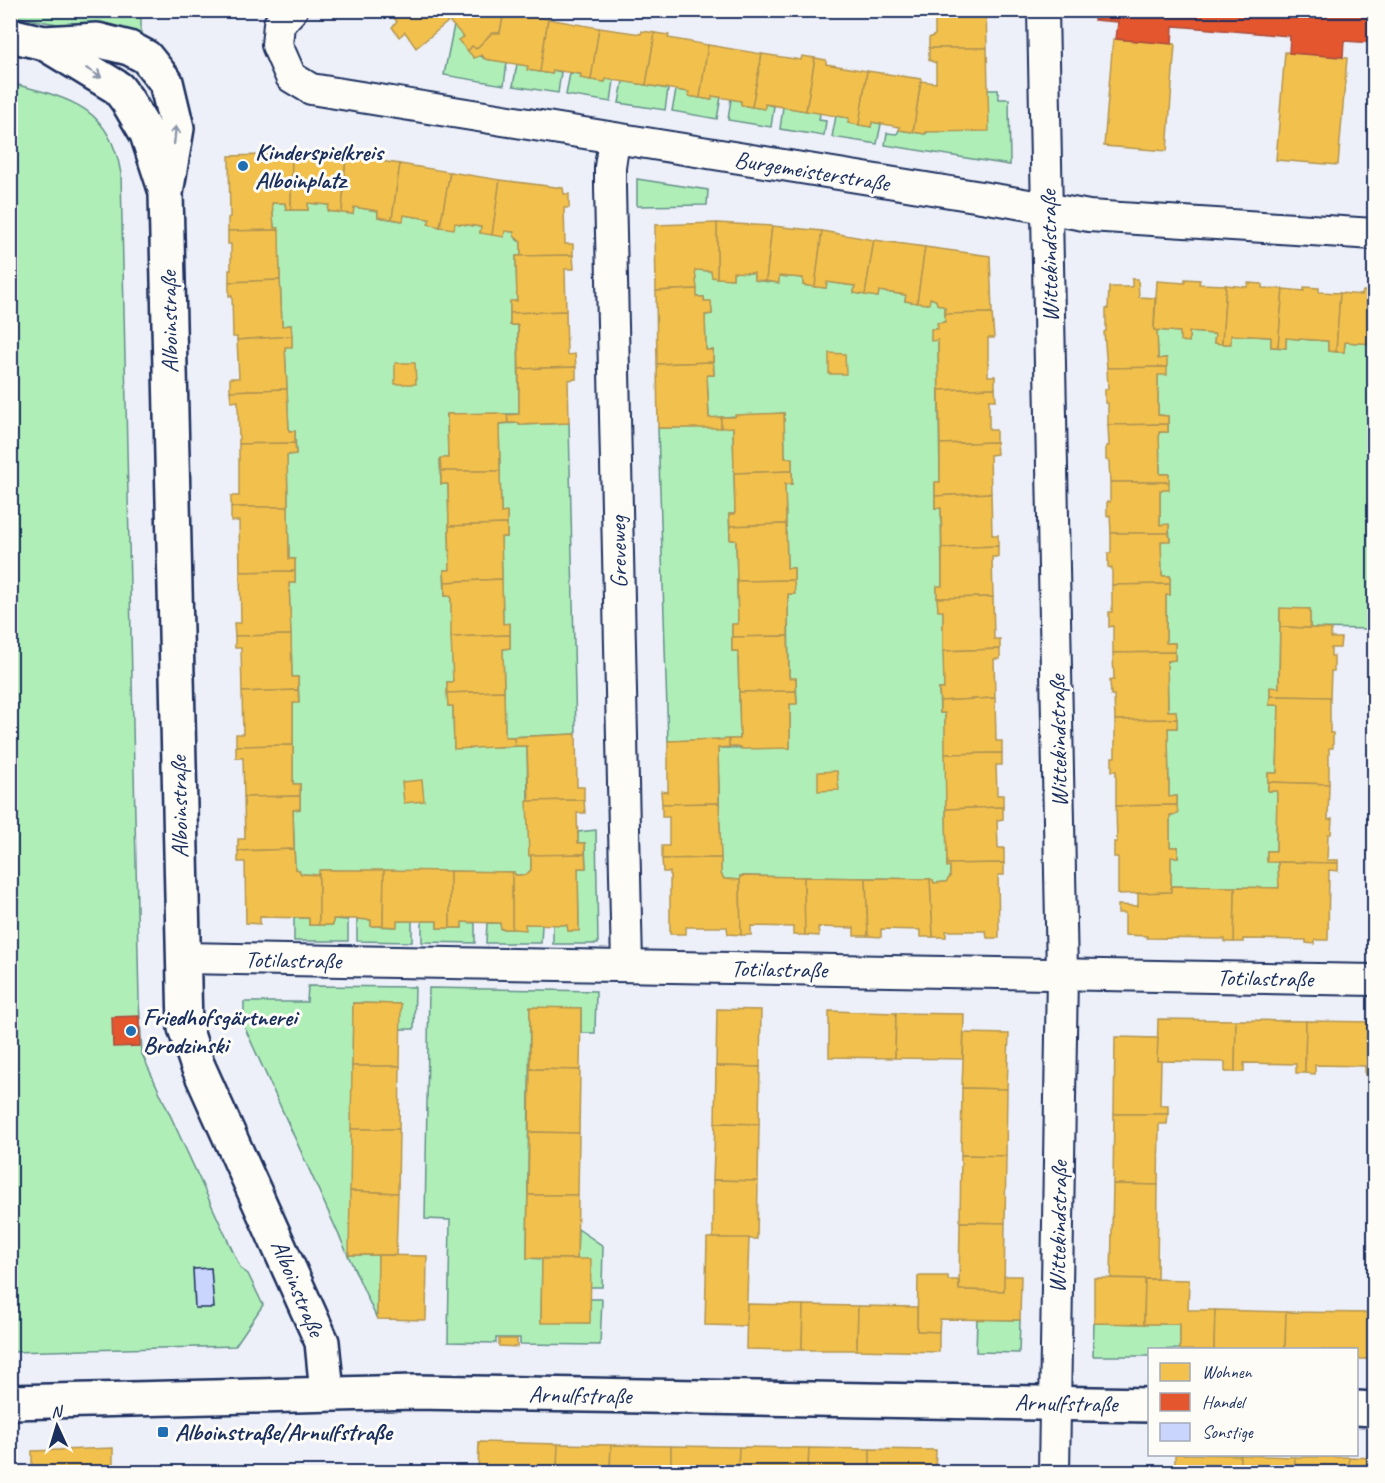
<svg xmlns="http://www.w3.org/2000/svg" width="1385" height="1483" viewBox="0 0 1385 1483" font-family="Caveat,sans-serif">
<rect width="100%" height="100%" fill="#edf0f8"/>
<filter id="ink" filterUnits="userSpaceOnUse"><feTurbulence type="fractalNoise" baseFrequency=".0167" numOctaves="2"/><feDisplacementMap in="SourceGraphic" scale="12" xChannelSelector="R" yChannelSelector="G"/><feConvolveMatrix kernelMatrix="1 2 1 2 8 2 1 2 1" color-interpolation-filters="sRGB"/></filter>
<g filter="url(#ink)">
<g fill="#afefb7" stroke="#658f8a" stroke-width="1.5">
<path d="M11 10 198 11 141 16V37L115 28 63 25 11 16Z"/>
<path d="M454 25 464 37 459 40 485 59 507 62 504 85 444 75Z"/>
<path d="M517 64 528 66V70L552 74 553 70 561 72 558 93 513 86Z"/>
<path d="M570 73 581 74V78L605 82 606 79 614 80 611 102 566 95Z"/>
<path d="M623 81 668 89 665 110 619 103Z"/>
<path d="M10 83C69 98 110 106 121 174L139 1001 142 1054 241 1269 248 1274 263 1305 235 1346 11 1352Z"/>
<path d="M676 90 689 92V96L711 100 712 96 721 97 717 119 672 111Z"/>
<path d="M988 90H998L999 99H1009L1010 165 885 145 887 133 897 134 899 130 925 134Z"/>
<path d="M731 99 741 101V105L764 109 765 104 774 106 771 127 728 120Z"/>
<path d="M783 107 820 113 819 120 826 121 824 136 780 129Z"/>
<path d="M836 116 849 118 848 123 871 127 872 122 881 124 877 144 832 137Z"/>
<path d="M637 179 708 190 707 205 637 206Z"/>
<path d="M272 203H285L286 210H308V203L329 205 328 211 353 214 354 207 378 211V217L402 221 404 215 430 219 429 224 440 227 455 223 481 227 480 233 505 231 514 232 517 240 521 242V256H516L517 301 510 302V325H518L519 414H447L448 458 440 459 441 484H448L450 570H444L445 596H451L453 682H447L448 706H453L454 748 527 746 529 855H531V870L526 875H515L514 872 320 870 319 875 301 874 299 870 295 869 293 810 300 809V784H293V703L299 702 298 677H292L289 583H295V559H289L287 455 296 454 295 431H289L285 347 292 346 291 325 282 326 278 228H274Z"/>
<path d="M695 270 711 271 712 277 733 279V272L754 273V280L778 283 779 276 803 278V285L826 288 827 282 855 286 854 293 878 297 879 291 906 295 905 301 928 304 930 298 936 300 937 304 945 307V322L938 323V329H932L931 340H938L940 482 935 483V508H941L942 586 937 587 938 610 943 611 944 689H939L940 713H945L947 866H950V877L946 882 934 883 933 880 930 879 740 876V880L724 879 721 874 718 748H790V704L797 703 796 679 789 678 788 594H794V568H787L785 484H792V459L785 458 784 413 709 418 707 375H714L713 350H706L705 315 712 314 711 302 704 301V297H697Z"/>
<path d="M1157 330 1180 332 1189 341V332L1215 334 1214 343 1230 344 1231 335 1271 337V347L1286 348V338L1328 341V351L1344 352 1345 342 1374 344V629L1310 628V609H1280L1279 688H1270V705H1279L1277 773H1268V791H1277L1276 851H1267V861L1278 862 1279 888 1171 886V857H1178V847H1170V815L1177 814V796L1169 797 1168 728H1177L1176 711H1168L1167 661 1175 660V643H1166V595H1170V576H1162L1161 541 1170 540 1169 525H1160V490L1169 474H1160L1159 432H1168V416L1158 415V375L1166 358 1158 359Z"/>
<path d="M519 423 520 425 569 423 576 734 505 737 503 649 510 648V624H503L501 537H507V513H501L499 424Z"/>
<path d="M733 427 735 514H729L730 540H736L738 624 732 625V651H738L740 739 668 741 658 428Z"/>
<path d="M596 830 598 944H553V924L567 925 568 931 579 930 578 868H586L585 843H578V832Z"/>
<path d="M294 918H309V925H333V919L348 920V941H294Z"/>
<path d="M357 919 371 920V926L396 927 397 921H412V942L357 941Z"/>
<path d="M422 921H437V928H462V922L475 923V943L422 942Z"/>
<path d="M487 923H500L501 929H525V924H542L541 943H486Z"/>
<path d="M308 986 415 987 414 1029H400V1004L353 1003 350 1255H378L377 1319 244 1026V1002H307Z"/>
<path d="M429 988 596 991 595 1033H581V1008H530L527 1258 542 1259 541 1322 589 1323 590 1299H602L600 1345 520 1344V1338H496V1343L448 1342 450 1220 425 1219Z"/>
<path d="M578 1229 603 1246 602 1287H590L577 1259Z"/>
<path d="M977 1319 1020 1320 1019 1353 976 1352Z"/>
<path d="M1094 1323 1180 1324V1349L1150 1350 1149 1356H1093Z"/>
</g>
<g fill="#f2c14e" stroke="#b29553" stroke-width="1.5">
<path d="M389 10H495L504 12 500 33H492L476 49 472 46 468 51 458 40 464 37 449 21 416 48 405 32 399 37 392 27 397 22Z"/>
<path d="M935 10H986L987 48H929V38L935 35Z"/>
<path d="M504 12 548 19 540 72 527 70 528 66 485 59 482 55 474 58 468 51 472 46 476 49 492 33H500Z"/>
<path d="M548 19 599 28 591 80 580 78 581 74 553 70 552 74 540 72Z"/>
<path d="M599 28 641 34 642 31 655 33 646 85 606 79 605 82 591 80Z"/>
<path d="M655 33 669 35 668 38 708 45 700 98 688 96 689 92 646 85Z"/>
<path d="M1113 39 1175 44 1167 151 1104 146Z"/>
<path d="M708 45 762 54 752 107 741 105V101L731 99 712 96V100L700 98Z"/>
<path d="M929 48H987L989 131 926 132 925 134 913 132 921 81 936 83V63L929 60Z"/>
<path d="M1285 52 1347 58 1338 165 1276 160Z"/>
<path d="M762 54 801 60 802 56 815 58 806 111 765 104V109L752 107Z"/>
<path d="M815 58 826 60V64L867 71 859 125 848 123 849 118 806 111Z"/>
<path d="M867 71 921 79 913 132 899 130 900 127 872 122 871 127 859 125Z"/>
<path d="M292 154 291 210 286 209 285 203H272L274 228H278L279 230 228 231V218L230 217 229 156Z"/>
<path d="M292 154 346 156 342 213 328 211 329 205 308 203V210H291Z"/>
<path d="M346 156 400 164 392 219 378 217V211L354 207 353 214 342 213Z"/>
<path d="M400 164 450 172 440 227 428 224 430 219 404 215 403 221 392 219Z"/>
<path d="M450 172 500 180 492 235 480 233 481 227 455 223 454 229 440 227Z"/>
<path d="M500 180 563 188 564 194H569V208H564L565 244H573V255L521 256V242L514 236V232L505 231 504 237 492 235Z"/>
<path d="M717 223 772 226 766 281 754 280V273L733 272V279L717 278Z"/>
<path d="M717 223V278L712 277 711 271 695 270 697 289 656 291 655 225Z"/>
<path d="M772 226 822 231 815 287 803 285V278L779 276V283L766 281Z"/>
<path d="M279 230 280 280 229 282V270H231V244H228V231Z"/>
<path d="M822 231 874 240 865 295 854 293 855 286 827 282 826 288 815 287Z"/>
<path d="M874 240 925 247 917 303 905 301 906 295 879 291 878 297 865 295Z"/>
<path d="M925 247 990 256 992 313 945 314V307L937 304 936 300 930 298 929 304 917 303Z"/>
<path d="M573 255 574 269H565L566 311 510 313V301H517L516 256Z"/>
<path d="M1132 279H1138L1139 297 1155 298 1154 330H1157L1158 359 1167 358V367L1107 368 1104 332 1106 331V309H1108L1109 287H1132Z"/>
<path d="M1185 279 1200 280 1199 284 1226 285 1222 344 1214 343 1215 334 1189 332V342L1180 341V332L1154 330 1157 281 1185 283Z"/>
<path d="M280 280 282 326 291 325 292 336 237 340V337H233L232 295 229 296V282Z"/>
<path d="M1248 283 1262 284V288L1283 289 1278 347H1271V337L1231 335V344H1222L1226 285 1247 287Z"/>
<path d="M1304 287 1319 288V292L1340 293 1336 352 1328 351V341L1286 338V348L1278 347 1283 289 1304 291Z"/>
<path d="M697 289V297H704V301H711L712 314 705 315 706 350H713V362L657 364 656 291Z"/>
<path d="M1363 291 1374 292V344L1345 342 1344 352H1336L1340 293 1362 295Z"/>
<path d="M566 311 567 355 575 354 576 367 519 369 518 325H510V313Z"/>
<path d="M992 313 994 338H988V376H995V388L939 390 938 340 931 341V329H938L937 323 945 322V314Z"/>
<path d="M292 336V347H285L287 389 230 391V378H239L237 340Z"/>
<path d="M829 353 845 354 846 374H829Z"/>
<path d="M713 362 714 375H707L709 418 721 417V428H658L657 364Z"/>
<path d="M395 363H415L416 384H395Z"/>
<path d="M576 367V379L568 380 569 423 519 425V423H508L507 415 519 414V369Z"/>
<path d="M1167 367V375H1158V415L1168 416V424L1108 425V403H1105V389H1108L1107 368Z"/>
<path d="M995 388 996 400H989V430H996V442L940 444 939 390Z"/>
<path d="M287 389 289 431H295V443L239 444 238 401 231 402 230 391Z"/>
<path d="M497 413 507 415 508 423 499 424 500 471H441L440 458H448L447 414Z"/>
<path d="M784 413 785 458H792V471L734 473 733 427 721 428V417H735V415Z"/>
<path d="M1168 424V432H1159L1160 474H1169V482H1110L1109 461 1106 460V446H1109L1108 425Z"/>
<path d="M996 442 997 454 990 455 991 493 935 496V482H940V444Z"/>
<path d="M295 443 296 454 287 455 288 507H231V496H239V444Z"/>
<path d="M441 471H500L501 513 507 512V524L449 526 448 484H441Z"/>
<path d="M792 471V484H785L786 524 730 526 729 514H735L734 473Z"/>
<path d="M1110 482H1169V490H1160V525L1169 524V533H1111L1110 515 1107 516V501L1110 502Z"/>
<path d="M991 493 992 535H998V546L942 548 941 508H935V496Z"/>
<path d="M231 507H288L289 559H295V571L240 572 239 521H231Z"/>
<path d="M507 524V537H501L502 579 445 582 444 570H450L449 526Z"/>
<path d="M786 524 787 568H794V580L737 581 736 540H730V526Z"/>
<path d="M1111 533H1169L1170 541H1161L1162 576H1170V584L1112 585V568L1108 567V553H1111Z"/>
<path d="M998 546V557H992L993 597 937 598V586H942V548Z"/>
<path d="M295 571V583H289L291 635 235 636 234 623H241L240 572Z"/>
<path d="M502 579 503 624 510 623V635L451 637V596H445V582Z"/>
<path d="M794 580 795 594H788V636L732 637V624H738L737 581Z"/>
<path d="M1170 584V595H1166V643H1175V652L1113 653V626L1109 627V612H1112V585Z"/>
<path d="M993 597 994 639H1000V649L943 651V611H938L937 598Z"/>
<path d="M1280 608 1310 609V628L1280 627Z"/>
<path d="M1280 627 1331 629V638H1341L1340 648H1331V656H1334V671H1331L1330 697 1270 696V687L1279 688Z"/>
<path d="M291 635 292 677H298V690L242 692 241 648H235V636Z"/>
<path d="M510 635V648L503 649 504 691 447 693V682H453L451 637Z"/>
<path d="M788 636 789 678H796V691L739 692 738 651H732V637Z"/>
<path d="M1000 649V659H994L995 698 940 701 939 689H944L943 651Z"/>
<path d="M1175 652V660L1167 661 1168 711H1176L1177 719 1115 720 1114 695H1111L1110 680H1114L1113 653Z"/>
<path d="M298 690 299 703H293V745L236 746V734H243L242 692Z"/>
<path d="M504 691 505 737H514L515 746 454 749 453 706H448L447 693Z"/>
<path d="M796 691 797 704H790V748L741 749V747H729V739H740L739 692Z"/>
<path d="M1270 696 1330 697V733H1333V748H1329V784L1268 782V773H1277L1279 705H1269Z"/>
<path d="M995 698 996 741H1002V753L945 754V713H940V701Z"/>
<path d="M1177 719V728H1168L1169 797 1177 796V805L1116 806V771H1112V757H1115V720Z"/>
<path d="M576 734 577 787H584V800L529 801 527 746H515L514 737Z"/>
<path d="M718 739V740L729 739V747L718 748 719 803 662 804 661 791 668 792V741Z"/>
<path d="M293 745V784H300V796L244 797 243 758H236V746Z"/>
<path d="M1002 753V765H996L997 795H1003V807L946 809 945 754Z"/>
<path d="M837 771 839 790 818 791V772Z"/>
<path d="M422 780 424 801 404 803 402 782Z"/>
<path d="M1268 782 1329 784 1328 820 1332 819 1331 834H1328L1327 860H1338V863L1267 862V851H1276L1277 791H1268Z"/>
<path d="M300 796V809L293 810 294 849 238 851V839H245L244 797Z"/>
<path d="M584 800 585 813H577L578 843H585V854L529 856 527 801Z"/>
<path d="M719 803 721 858 662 859V846H669V817H662V804Z"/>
<path d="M1177 805 1178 814 1170 815V847H1178V857H1171V892L1118 894V857H1114V842H1117L1116 806Z"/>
<path d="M1003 807V819L997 820 998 848H1004V863L947 864 946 809Z"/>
<path d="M294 849 295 869 299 870 301 874 319 875V925H309V918L260 917V924L246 923 245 862H238V851Z"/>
<path d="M585 854 586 868H578L579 931H568L567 925 525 924 526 930 512 929V872H514L515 875H526L531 870V855Z"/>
<path d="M721 858V874L724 879 740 880 741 935 728 934 727 927H686V934H670V872H663L662 859Z"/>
<path d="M1278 862 1338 863V871L1329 870 1328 940H1315V944L1306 943V940L1243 939V942H1234L1235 887 1279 888Z"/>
<path d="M1004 863V875H998L999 938H987L986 931H946V937H933L930 879 933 880 934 883 946 882 950 877V866L947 867V864Z"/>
<path d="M319 870H384L383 926H371V920L357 919H333V925H319Z"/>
<path d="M384 870 450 871V928H437V921H397V927L383 926Z"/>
<path d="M450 871 512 872V929H501L500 923 462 922V928H450Z"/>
<path d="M740 876 804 877 805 935H793V927L751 926V935H741Z"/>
<path d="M804 877 866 878 868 936H854V928L818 927 819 936 805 935Z"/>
<path d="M866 878 930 879 933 937H920V930L881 929V937L868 936Z"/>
<path d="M1171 886 1235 887 1234 942H1225V939L1147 938V936L1125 935V913H1118V905L1138 906V893L1171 892Z"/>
<path d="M353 1003 401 1004 400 1066H352Z"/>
<path d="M530 1007 581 1008 580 1070 530 1069Z"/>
<path d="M717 1009 761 1010 760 1067 716 1066Z"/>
<path d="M829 1011 896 1013 895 1058 829 1057Z"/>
<path d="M896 1013 964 1014 963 1059 895 1058Z"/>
<path d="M1158 1019 1236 1020 1235 1072H1225V1062L1157 1061Z"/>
<path d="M1236 1020 1306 1021 1305 1073H1296V1064L1244 1063V1072H1235Z"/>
<path d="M1306 1021 1374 1022V1075H1365V1066L1315 1065V1074L1305 1073Z"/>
<path d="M964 1033 1009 1034 1007 1089 962 1088Z"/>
<path d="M1115 1037 1158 1038 1157 1061H1161L1160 1105H1168V1114H1114Z"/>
<path d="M352 1066H400L399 1129H351Z"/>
<path d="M716 1066 760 1067 759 1124 715 1123Z"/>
<path d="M530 1069 580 1070 579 1133 529 1132Z"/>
<path d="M962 1088 1007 1089 1006 1156 961 1155Z"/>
<path d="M1114 1114H1168L1167 1124H1159L1158 1185 1113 1184Z"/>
<path d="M715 1123 759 1124 758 1181 713 1180Z"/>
<path d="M351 1129H399L398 1193 350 1191Z"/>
<path d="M529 1132 579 1133 578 1195H528Z"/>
<path d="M961 1155 1006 1156 1005 1223 960 1222Z"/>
<path d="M713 1180 758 1181 757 1239 713 1238Z"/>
<path d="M1113 1184 1158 1185 1157 1279 1111 1278Z"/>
<path d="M350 1191 398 1193 396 1255H349Z"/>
<path d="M528 1195H578L577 1259 527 1258Z"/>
<path d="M960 1222 1005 1223 1004 1291 959 1290Z"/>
<path d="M707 1238H749L746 1326 705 1325Z"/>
<path d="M1374 1254V1313H1373Z"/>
<path d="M378 1255 427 1256 426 1320 377 1319Z"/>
<path d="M542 1259H591L590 1323H541Z"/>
<path d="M918 1276H948V1280H958L959 1290 1004 1291V1276H1021L1020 1320 940 1319 939 1332 917 1331Z"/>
<path d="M1094 1278 1145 1279 1144 1324 1094 1323Z"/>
<path d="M1145 1279 1189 1280 1188 1310H1215L1214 1350H1180V1324H1144Z"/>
<path d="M747 1304 803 1305 802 1350 746 1349Z"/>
<path d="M803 1305 858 1306 857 1350H802Z"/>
<path d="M858 1306 917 1307V1331L939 1332V1352L857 1350Z"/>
<path d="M1215 1310 1286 1312 1285 1350H1214Z"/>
<path d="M1286 1312 1374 1313V1359H1356V1350H1285Z"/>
<path d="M499 1339H517V1347L499 1346Z"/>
<path d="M479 1442 558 1444 557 1472H478Z"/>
<path d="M558 1444 611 1445 610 1472H557Z"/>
<path d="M611 1445 671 1446V1472H610Z"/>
<path d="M671 1446 739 1447 738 1472H671Z"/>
<path d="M739 1447 809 1448 808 1472H738Z"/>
<path d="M113 1448V1472H32V1451Z"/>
<path d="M809 1448 870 1449V1472H808Z"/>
<path d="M870 1449 936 1450 935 1472H870Z"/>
<path d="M1175 1454 1240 1455V1472H1175Z"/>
<path d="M1240 1455 1295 1457V1472H1240Z"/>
<rect x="1295" y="1457" width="54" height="15"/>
<path d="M1349 1457 1374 1458V1472H1349Z"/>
</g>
<g fill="#e4572e" stroke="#a84b3c" stroke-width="1.5">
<path d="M1095 10H1374V43L1344 41 1343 57 1289 53 1290 36 1187 27 1173 26 1172 44 1116 39 1118 22 1094 20Z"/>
<path d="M139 1016 140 1046 113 1047 112 1017Z"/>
</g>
<path fill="#c9d5fc" stroke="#1b2f5e" stroke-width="1.5" d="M211 1268 214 1308H195L193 1269Z"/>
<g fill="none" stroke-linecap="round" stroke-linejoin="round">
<defs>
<g id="street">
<path d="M292 10 279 24 277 45 291 77 311 89 1006 201 1089 216 1374 234"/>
<path d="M1043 10 1062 974 1054 1472"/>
<path d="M614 139 610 167V188L627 966"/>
<path d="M183 958 1374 980"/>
</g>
<g id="secondary">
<path d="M10 35 44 43 97 40 129 48 146 57 166 82 177 128 166 193 185 1028 197 1064 322 1342 327 1393"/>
<path d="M44 43 118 88 127 100 147 134 165 189"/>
<path d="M10 1402 415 1392 1150 1405"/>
<path d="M1356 1408 1374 1409"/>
</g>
</defs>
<use href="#street" stroke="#1b2f5e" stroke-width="34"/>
<use href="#secondary" stroke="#1b2f5e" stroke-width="38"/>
<use href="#street" stroke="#fdfcf7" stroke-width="30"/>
<use href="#secondary" stroke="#fdfcf7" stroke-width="33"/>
</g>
<defs><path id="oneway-shaft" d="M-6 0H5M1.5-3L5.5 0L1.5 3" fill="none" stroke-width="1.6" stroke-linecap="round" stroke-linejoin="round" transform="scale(1.5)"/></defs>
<g stroke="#8c96aa">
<use href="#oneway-shaft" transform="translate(94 73) rotate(32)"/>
<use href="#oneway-shaft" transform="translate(175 135) rotate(-84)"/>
</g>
</g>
<g fill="#1f6fb2" stroke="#fdfcf7" stroke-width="2">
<circle cx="243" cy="166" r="6"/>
<circle cx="131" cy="1031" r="6"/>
<rect x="157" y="1426" width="12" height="12" rx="3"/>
</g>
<g text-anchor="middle" stroke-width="6" stroke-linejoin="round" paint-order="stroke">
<g font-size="24" font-weight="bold" fill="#1b2f5e" stroke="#fdfcf7" text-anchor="start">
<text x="255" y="160">Kinderspielkreis<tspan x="255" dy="28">Alboinplatz</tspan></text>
<text x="143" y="1025">Friedhofsgärtnerei<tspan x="143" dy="28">Brodzinski</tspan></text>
<text x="175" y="1440">Alboinstraße/Arnulfstraße</text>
</g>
<g font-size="24" fill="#1b2f5e" stroke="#fdfcf7">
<text transform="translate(812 171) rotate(9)" y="8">Burgemeisterstraße</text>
<text transform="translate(1049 256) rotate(-91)" y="8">Wittekindstraße</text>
<text transform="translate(169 322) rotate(-91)" y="8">Alboinstraße</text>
<text transform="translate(618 552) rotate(-91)" y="8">Greveweg</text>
<text transform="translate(1058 741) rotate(-91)" y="8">Wittekindstraße</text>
<text transform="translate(179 807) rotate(-91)" y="8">Alboinstraße</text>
<text transform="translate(293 960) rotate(1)" y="8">Totilastraße</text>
<text transform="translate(779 969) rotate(1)" y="8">Totilastraße</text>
<text transform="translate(1265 978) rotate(1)" y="8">Totilastraße</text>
<text transform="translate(1058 1227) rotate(-89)" y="8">Wittekindstraße</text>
<text transform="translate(298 1288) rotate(67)" y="8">Alboinstraße</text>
<text transform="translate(580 1395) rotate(1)" y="8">Arnulfstraße</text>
<text transform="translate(1066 1403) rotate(1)" y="8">Arnulfstraße</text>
</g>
</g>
<rect width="1385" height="1483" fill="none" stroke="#fdfcf7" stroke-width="36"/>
<rect x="18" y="18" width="1349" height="1447" fill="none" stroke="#1b2f5e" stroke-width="2" filter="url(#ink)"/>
<rect x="1148" y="1348" width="210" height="108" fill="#fdfcf7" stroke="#a3aaba" stroke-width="1.5"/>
<rect x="1160" y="1363" width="30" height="18" fill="#f2c14e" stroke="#a3aaba" stroke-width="1.5"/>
<text x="1202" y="1378" font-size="18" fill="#1b2f5e">Wohnen</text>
<rect x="1160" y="1393" width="30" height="18" fill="#e4572e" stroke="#a3aaba" stroke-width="1.5"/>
<text x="1202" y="1408" font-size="18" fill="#1b2f5e">Handel</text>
<rect x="1160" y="1423" width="30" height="18" fill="#c9d5fc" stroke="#a3aaba" stroke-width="1.5"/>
<text x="1202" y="1438" font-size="18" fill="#1b2f5e">Sonstige</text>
<g transform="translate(57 1426) rotate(356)" stroke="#fdfcf7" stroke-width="4.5" paint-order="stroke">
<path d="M0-4.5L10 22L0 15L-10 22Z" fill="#1b2f5e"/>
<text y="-9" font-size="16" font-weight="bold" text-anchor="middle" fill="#1b2f5e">N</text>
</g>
</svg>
